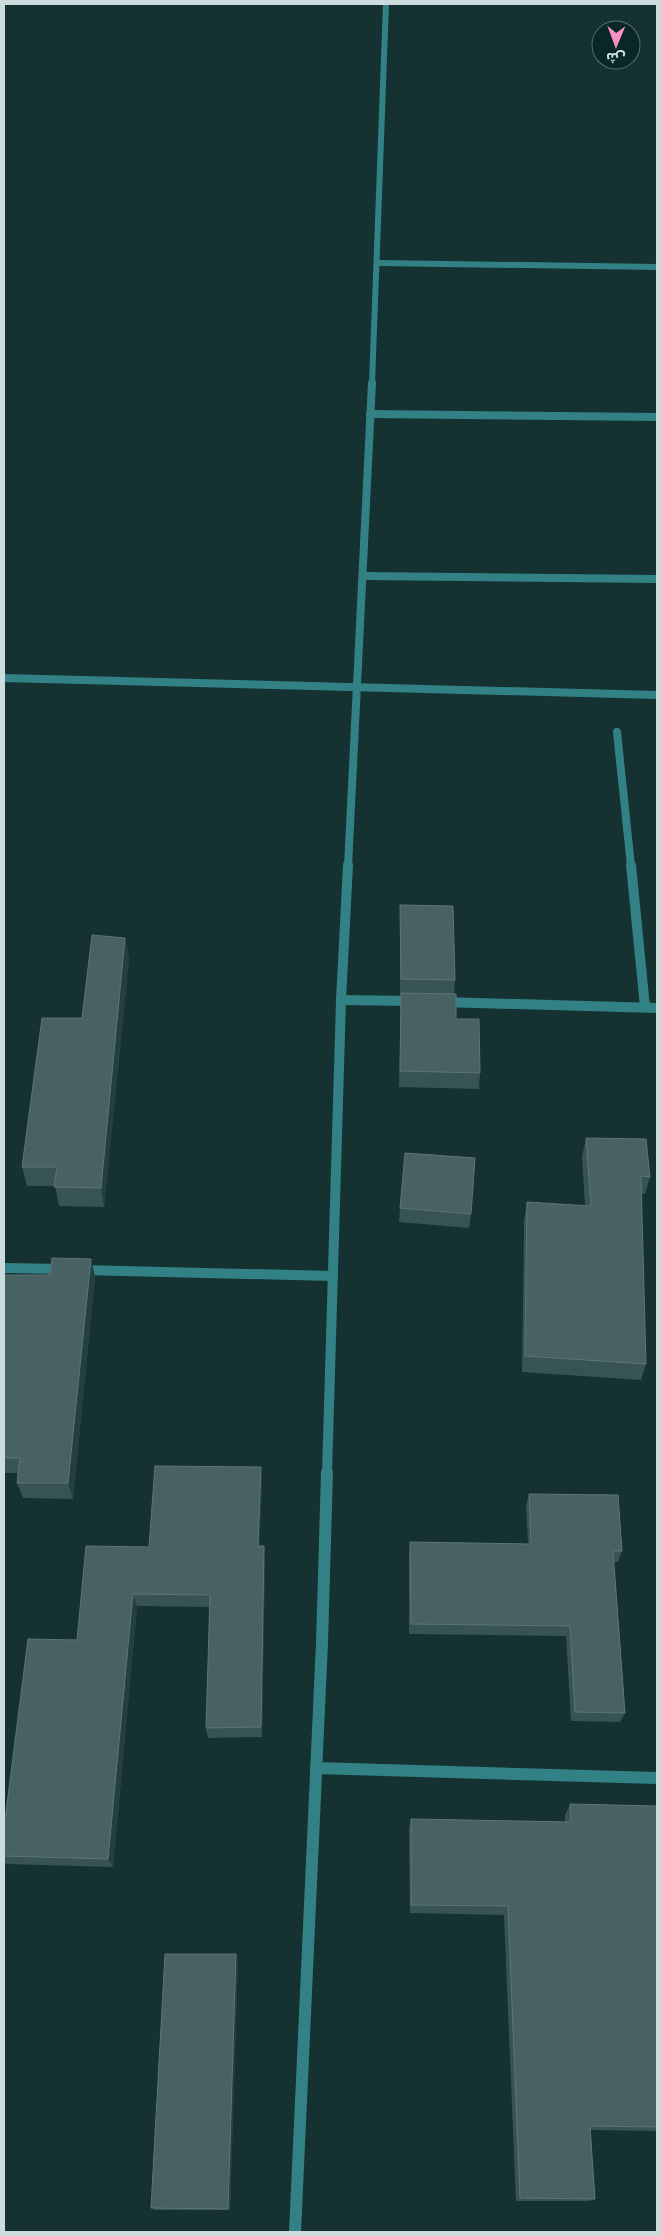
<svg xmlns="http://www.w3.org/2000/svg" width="661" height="2236" viewBox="0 0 661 2236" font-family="Roboto,'Noto Sans Arabic',sans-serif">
<rect width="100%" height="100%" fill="#153132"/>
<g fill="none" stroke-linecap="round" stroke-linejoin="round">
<g stroke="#328285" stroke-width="6">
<path d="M378 263 657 267"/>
<path d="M372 384 386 4"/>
</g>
<g stroke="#328285" stroke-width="8">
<path d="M370 414 657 417"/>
<path d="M364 576 657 579"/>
<path d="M4 678 657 695"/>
<path d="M617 732 631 866"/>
<path d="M348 866 372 383"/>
</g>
<g stroke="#328285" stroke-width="10">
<path d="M631 865 645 1007"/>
<path d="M341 1000 413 1001"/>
<path d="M442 1002 657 1008"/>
<path d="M4 1268 64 1269"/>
<path d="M81 1270 333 1276"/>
<path d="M327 1473 341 1000 348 865"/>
</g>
<g stroke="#328285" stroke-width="12">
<path d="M316 1768 657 1778"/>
<path d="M295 2232 322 1643 327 1472"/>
</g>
</g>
<g fill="#385354">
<path d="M400 905 455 980 454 994 456 1019 480 1073 479 1089 399 1087 401 995H400Z"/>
<path d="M125 938 129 959 104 1207 59 1206 55 1186H27L22 1167 82 1018Z"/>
<path d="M586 1138 650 1177 645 1194H641L646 1364 641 1380 522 1372 524 1220 527 1202 585 1206 582 1157Z"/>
<path d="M400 1208 471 1214 469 1228 399 1222Z"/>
<path d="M91 1259 95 1277 73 1499 23 1498 17 1483 18 1473H4V1275H50Z"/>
<path d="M262 1481 259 1546H264L265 1559 262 1737 208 1738 206 1728 210 1607 137 1606 113 1867 6 1864 4 1861V1828L149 1547Z"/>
<path d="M529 1494 622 1551 618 1562H614L625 1713 620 1722 571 1721 566 1636 409 1634V1553L410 1542 528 1544 526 1505Z"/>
<path d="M570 1804 657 1806V2131L590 2130 595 2199 589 2201H516L504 1915 410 1913 409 1829 411 1819 565 1822V1815Z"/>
<path d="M236 1954 238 1960 230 2210H155L151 2208Z"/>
</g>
<g fill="#233f40">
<path d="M125 938 129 959 104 1207 101 1188Z"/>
<path d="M91 1259 95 1277 73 1499 68 1483Z"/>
<path d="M261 1467 262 1481 259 1559 258 1546Z"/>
<path d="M264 1546 265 1559 262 1737 261 1727Z"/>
<path d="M133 1594 137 1606 113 1867 108 1859Z"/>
<path d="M236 1954 238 1960 230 2210 228 2209Z"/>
</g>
<g fill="#486263" stroke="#5d7576">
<path d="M400 905 453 906 455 980 401 979Z"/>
<path d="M92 935 125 938 101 1188 54 1187 57 1167H22L42 1018H82Z"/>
<path d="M401 993 456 994V1019H479L480 1073 400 1071Z"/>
<path d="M586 1138 646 1139 650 1177 641 1176 646 1364 525 1356 527 1202 591 1206Z"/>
<path d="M405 1153 475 1158 471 1214 400 1208Z"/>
<path d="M52 1258 91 1259 68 1483H17L20 1458H4V1275H50Z"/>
<path d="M155 1466 261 1467 258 1546H264L261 1727 206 1728 210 1595 133 1594 108 1859 4 1856V1828L28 1639 77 1640 86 1546 149 1547Z"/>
<path d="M529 1494 618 1495 622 1551H613L625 1713 575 1712 570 1626 411 1624 410 1542 531 1544Z"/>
<path d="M570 1804 657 1806V2127L590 2126 595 2199 520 2198 508 1906 411 1905V1819L571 1822Z"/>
<path d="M165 1954H236L228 2209 151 2208Z"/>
</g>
<rect width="661" height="2236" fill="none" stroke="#ccdcdd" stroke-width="10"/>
<g transform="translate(616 45) rotate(181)"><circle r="24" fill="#0a2728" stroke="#586f70"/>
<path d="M0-4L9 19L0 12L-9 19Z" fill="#fa8fc6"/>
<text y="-8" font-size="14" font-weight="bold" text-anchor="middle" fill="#ccdcdd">ش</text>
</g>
</svg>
